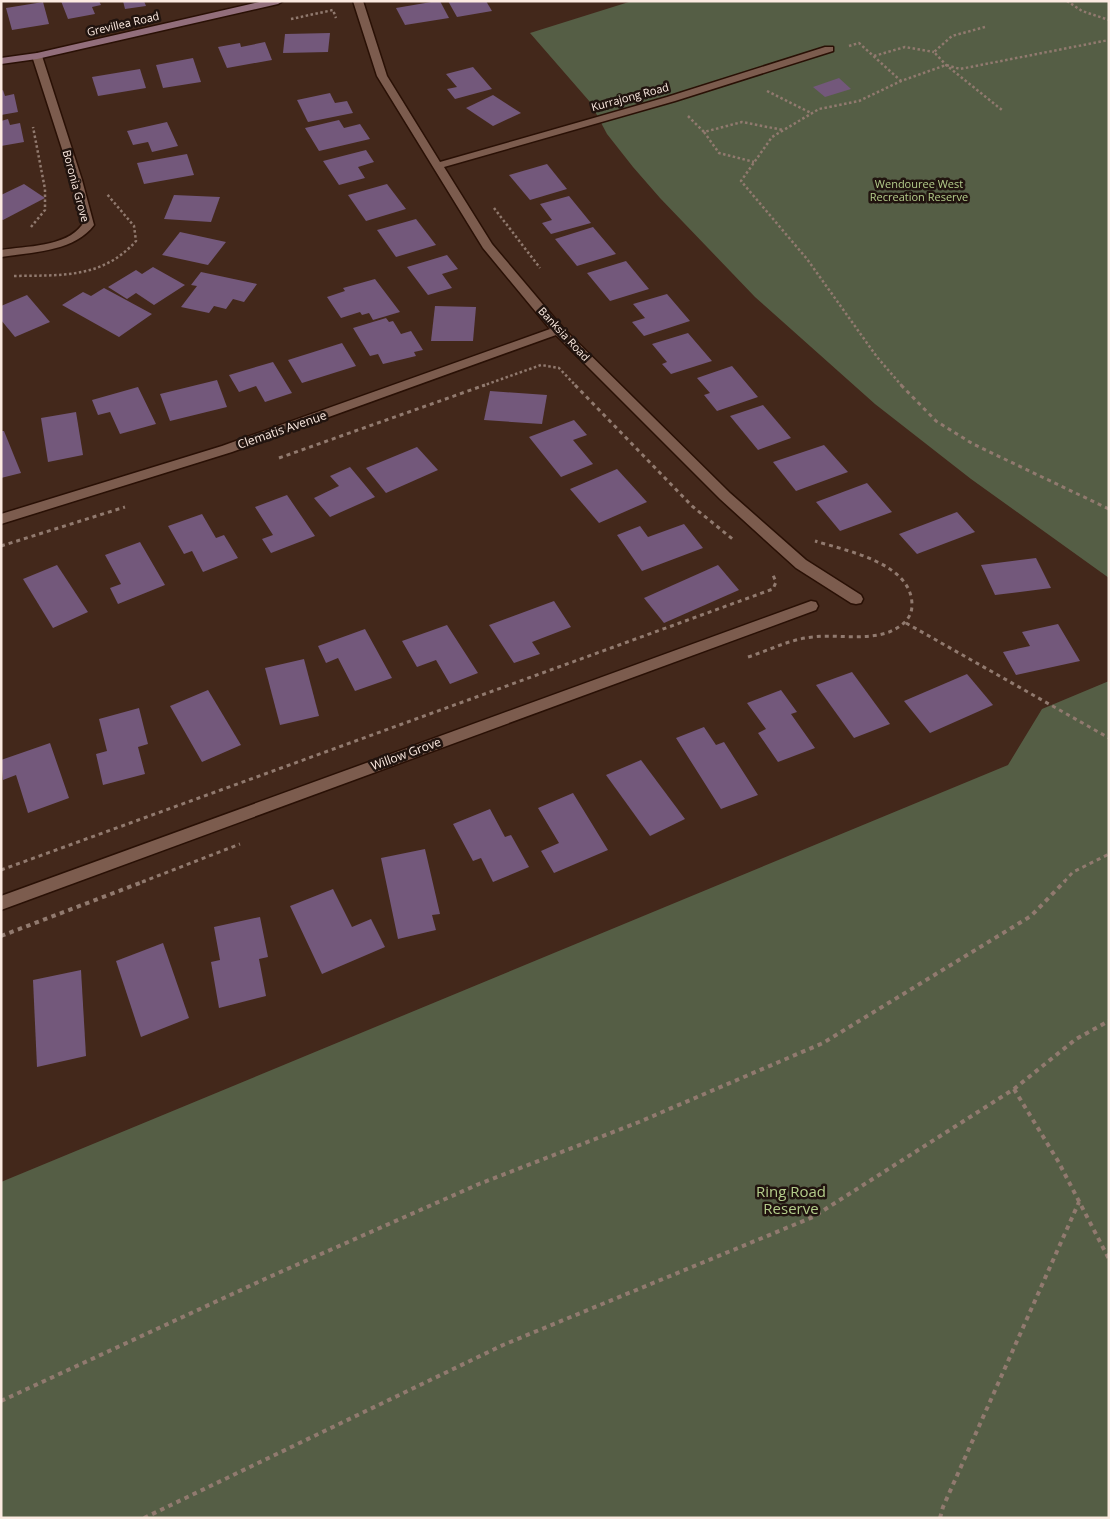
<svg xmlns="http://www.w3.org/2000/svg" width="1110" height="1519" viewBox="0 0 1110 1519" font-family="'Open Sans',sans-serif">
<rect width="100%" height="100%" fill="#43281b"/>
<g fill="#555e45">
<path d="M632 1H1109V578L971 479 875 404 755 297 660 198 633 167 607 134 590 102 530 33Z"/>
<path d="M1109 681V1518H1V1182L1008 765 1042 709Z"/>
</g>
<g fill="#73587b">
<path d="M61 1H99L101 5 92 7 95 14 68 19Z"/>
<path d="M123 1H144L146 6 125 9Z"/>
<path d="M437 1H440L449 18 405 25 396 8Z"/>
<path d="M448 1H486L492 11 457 17Z"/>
<path d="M43 2 49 24 12 30 6 8Z"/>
<path d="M330 33 328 52 283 53 285 34Z"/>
<path d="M265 42 272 60 227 68 218 47 240 43 241 47Z"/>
<path d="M193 58 201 82 163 88 156 65Z"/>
<path d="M473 67 492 89 455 99 447 89 457 87 446 74Z"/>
<path d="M140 69 146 88 98 96 92 77Z"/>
<path d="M839 78 851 89 825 97 813 87Z"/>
<path d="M3 90 5 96 14 94 18 112 1 115V91Z"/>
<path d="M330 93 335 103 347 101 353 113 308 122 297 100Z"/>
<path d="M493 95 521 113 493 126 466 108Z"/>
<path d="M8 119 10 125 20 123 24 142 1 146V121Z"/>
<path d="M339 120 344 128 360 124 370 139 319 151 305 128Z"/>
<path d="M167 122 178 146 152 152 148 142 133 145 127 131Z"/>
<path d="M366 150 374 162 358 167 365 178 339 185 323 161Z"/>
<path d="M187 154 194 175 144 184 137 163Z"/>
<path d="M547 164 567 189 530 200 509 175Z"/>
<path d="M24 184 45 198 3 220 1 219V195Z"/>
<path d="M387 184 406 209 366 221 348 195Z"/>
<path d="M174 195 220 197 211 222 164 219Z"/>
<path d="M569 196 591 223 551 234 542 223 552 220 540 204Z"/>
<path d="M416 219 436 245 396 257 377 230Z"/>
<path d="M593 227 616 254 577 266 555 239Z"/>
<path d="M180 232 226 242 208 265 162 255Z"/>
<path d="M447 255 458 269 442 274 452 288 428 295 407 267Z"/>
<path d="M626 261 649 289 610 301 587 273Z"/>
<path d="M153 267 185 285 154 305 136 293 127 299 108 287 136 270 142 274Z"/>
<path d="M201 272 257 284 244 302 233 299 226 309 214 306 209 313 181 307 197 286 191 285Z"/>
<path d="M375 279 400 312 373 320 369 313 362 315 360 312 341 318 327 297 345 291 343 288Z"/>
<path d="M104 288 152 314 119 337 62 305 83 292 91 296Z"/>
<path d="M667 294 690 321 644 336 632 322 645 318 633 304Z"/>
<path d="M27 295 50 322 15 337 1 320V306Z"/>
<path d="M435 306 476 307 473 341H431Z"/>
<path d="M386 318 389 322 393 321 401 334 411 331 423 350 414 352 416 356 383 364 378 354 370 356 353 328Z"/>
<path d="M688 333 712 361 671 374 662 364 667 362 652 344Z"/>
<path d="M342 343 356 366 302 383 288 360Z"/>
<path d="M273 362 292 393 265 402 256 386 239 392 229 375Z"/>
<path d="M732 366 758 397 717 411 704 395 710 393 697 378Z"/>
<path d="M217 380 227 407 170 421 160 394Z"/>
<path d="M138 387 156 424 120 434 110 412 98 415 92 400Z"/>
<path d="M490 391 547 395 542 424 484 420Z"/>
<path d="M763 405 791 438 758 450 730 416Z"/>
<path d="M76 412 83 455 48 462 41 418Z"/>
<path d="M574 420 587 435 573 440 593 464 561 477 529 437Z"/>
<path d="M1 431H4L21 473 1 478Z"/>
<path d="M824 445 848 472 796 491 773 462Z"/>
<path d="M417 447 438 470 386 493 366 468Z"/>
<path d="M350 467 375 497 330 517 314 498 339 486 330 476Z"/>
<path d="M617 469 647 502 599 523 570 489Z"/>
<path d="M867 483 892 512 840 531 816 502Z"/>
<path d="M287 495 315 536 271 553 262 539 273 535 255 507Z"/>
<path d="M957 512 975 532 917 554 899 534Z"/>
<path d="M202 514 216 538 224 535 238 558 203 572 192 551 184 554 168 526Z"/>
<path d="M684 524 703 548 642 571 617 535 640 526 648 537Z"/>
<path d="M140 542 165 585 118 604 110 588 121 584 105 555Z"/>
<path d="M1036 558 1051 588 995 595 981 565Z"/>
<path d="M57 565 88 612 53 628 23 579Z"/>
<path d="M718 565 739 590 664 623 644 598Z"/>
<path d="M554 601 571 627 532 642 540 654 514 663 489 625Z"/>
<path d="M1058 624 1080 661 1016 675 1003 652 1030 646 1022 632Z"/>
<path d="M447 625 478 673 450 684 436 660 417 667 402 641Z"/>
<path d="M365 629 392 678 355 691 338 658 326 663 318 646Z"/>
<path d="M304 659 319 716 280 725 265 668Z"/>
<path d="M852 672 890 724 854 738 816 685Z"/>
<path d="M967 674 993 705 930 733 904 701Z"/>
<path d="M208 690 241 745 202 762 170 706Z"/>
<path d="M781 690 797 712 791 714 815 748 778 762 758 733 766 729 747 703Z"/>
<path d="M139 708 148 744 138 747 145 774 103 785 96 754 107 751 99 719Z"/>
<path d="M704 727 716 745 724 742 758 795 721 809 676 738Z"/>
<path d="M50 743 69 798 28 813 16 775 3 780 1 760Z"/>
<path d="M641 760 685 819 650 836 606 775Z"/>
<path d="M573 793 608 850 554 873 541 851 559 843 538 808Z"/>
<path d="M490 809 505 837 511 835 529 867 493 882 481 858 473 861 453 824Z"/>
<path d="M425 849 440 914 432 915 436 930 398 939 381 858Z"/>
<path d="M333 889 352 927 371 919 385 947 322 974 290 906Z"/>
<path d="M260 917 268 957 259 959 266 996 219 1008 211 962 220 960 214 927Z"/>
<path d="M163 943 189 1018 141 1037 116 961Z"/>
<path d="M81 970 86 1056 37 1067 33 980Z"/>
</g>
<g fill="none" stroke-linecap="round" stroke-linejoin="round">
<defs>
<g id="street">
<path d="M353 1H363L387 76 440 162 667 97 825 47H833V51L675 101 444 167 492 244 562 327 730 493 806 560 861 595 863 599 861 603 856 604 851 603 796 568 720 499 556 335 232 452 1 524V514L222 446 550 329 483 248 377 76Z"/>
<path d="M37 53 42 56 82 180 94 225C74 252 32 252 1 257V250C26 246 66 247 82 225L72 180 32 56Z"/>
<path d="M811 601 816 602 818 606 816 610 1 910V896Z"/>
</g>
<path id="secondary" d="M264 1H283L278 4 37 59 1 64V58L37 53Z"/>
</defs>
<use href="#street" stroke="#291005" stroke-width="3"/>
<use href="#secondary" stroke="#291005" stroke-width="3"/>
<g stroke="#917a6f" stroke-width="2.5" stroke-dasharray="2.5 2.5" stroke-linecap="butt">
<path d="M1067 1 1082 11 1109 20"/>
<path d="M291 19 333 10 336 18"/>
<path d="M985 27 952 36 934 52 946 65 1002 110"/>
<path d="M849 46 859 43 901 81"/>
<path d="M874 56 905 47 934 52"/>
<path d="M767 91 811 113"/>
<path d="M688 116 704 132 742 122 783 130"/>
<path d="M704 132 719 153 754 162"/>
<path d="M494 208 540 268"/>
<path d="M31 227 45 210V189L33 127"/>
<path d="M14 276C61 275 102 279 136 241L134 226 106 193"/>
<path d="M482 386 541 365 559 368 576 386"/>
<path d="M902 386 877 357 807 259 741 181 772 137 819 109 859 101 901 81 946 65 960 69 1109 40"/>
</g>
<g stroke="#917a6f" stroke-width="3" stroke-dasharray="4 4" stroke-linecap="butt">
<path d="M575 385 692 506 735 541"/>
<path d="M901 385 936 421 973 444 1109 509"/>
<path d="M279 458 485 385"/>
<path d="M1 546 125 507"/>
<path d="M906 623 1109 738"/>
<path d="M748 657C770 650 790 639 813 637 838 634 864 641 889 632 901 627 912 619 912 605 912 563 847 551 815 541"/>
<path d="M1 870 773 589 776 582 773 575"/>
<path d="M142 882 240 844"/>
<path d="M1064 882 1073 872 1109 854"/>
</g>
<g stroke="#917a6f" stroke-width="4" stroke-dasharray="4.5 4.5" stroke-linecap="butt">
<path d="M1 936 145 881"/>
<path d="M1014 1089 1058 1161 1109 1259"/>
<path d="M1 1401 267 1278 479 1184 639 1122 823 1043 1031 916 1065 881"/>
<path d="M144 1518 503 1345 813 1217 1014 1089 1076 1039 1109 1021"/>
<path d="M940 1518 943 1507 1079 1202"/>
</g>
<use href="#street" fill="#7c5c4e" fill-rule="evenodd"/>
<use href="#secondary" fill="#926e7b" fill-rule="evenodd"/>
</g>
<g text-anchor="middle" stroke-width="5" stroke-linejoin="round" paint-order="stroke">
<g font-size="11" fill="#fceae1" stroke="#21140f">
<text transform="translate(123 24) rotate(-13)" y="4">Grevillea Road</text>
<text transform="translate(630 97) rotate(-15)" y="4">Kurrajong Road</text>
<text transform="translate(76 186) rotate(75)" y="4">Boronia Grove</text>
<text transform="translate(564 334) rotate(47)" y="4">Banksia Road</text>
</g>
<g font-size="11" fill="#b4cd8b" stroke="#21140f">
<text x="919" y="188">Wendouree West<tspan x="919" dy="13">Recreation Reserve</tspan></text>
</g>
<g font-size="12" fill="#fceae1" stroke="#21140f">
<text transform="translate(282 430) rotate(-19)" y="4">Clematis Avenue</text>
<text transform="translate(406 754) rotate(-20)" y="4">Willow Grove</text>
</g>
<g font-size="15" fill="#b4cd8b" stroke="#21140f">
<text x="791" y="1197">Ring Road<tspan x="791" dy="17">Reserve</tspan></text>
</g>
</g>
<rect width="1110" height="1519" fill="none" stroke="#fceae1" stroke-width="5"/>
</svg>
